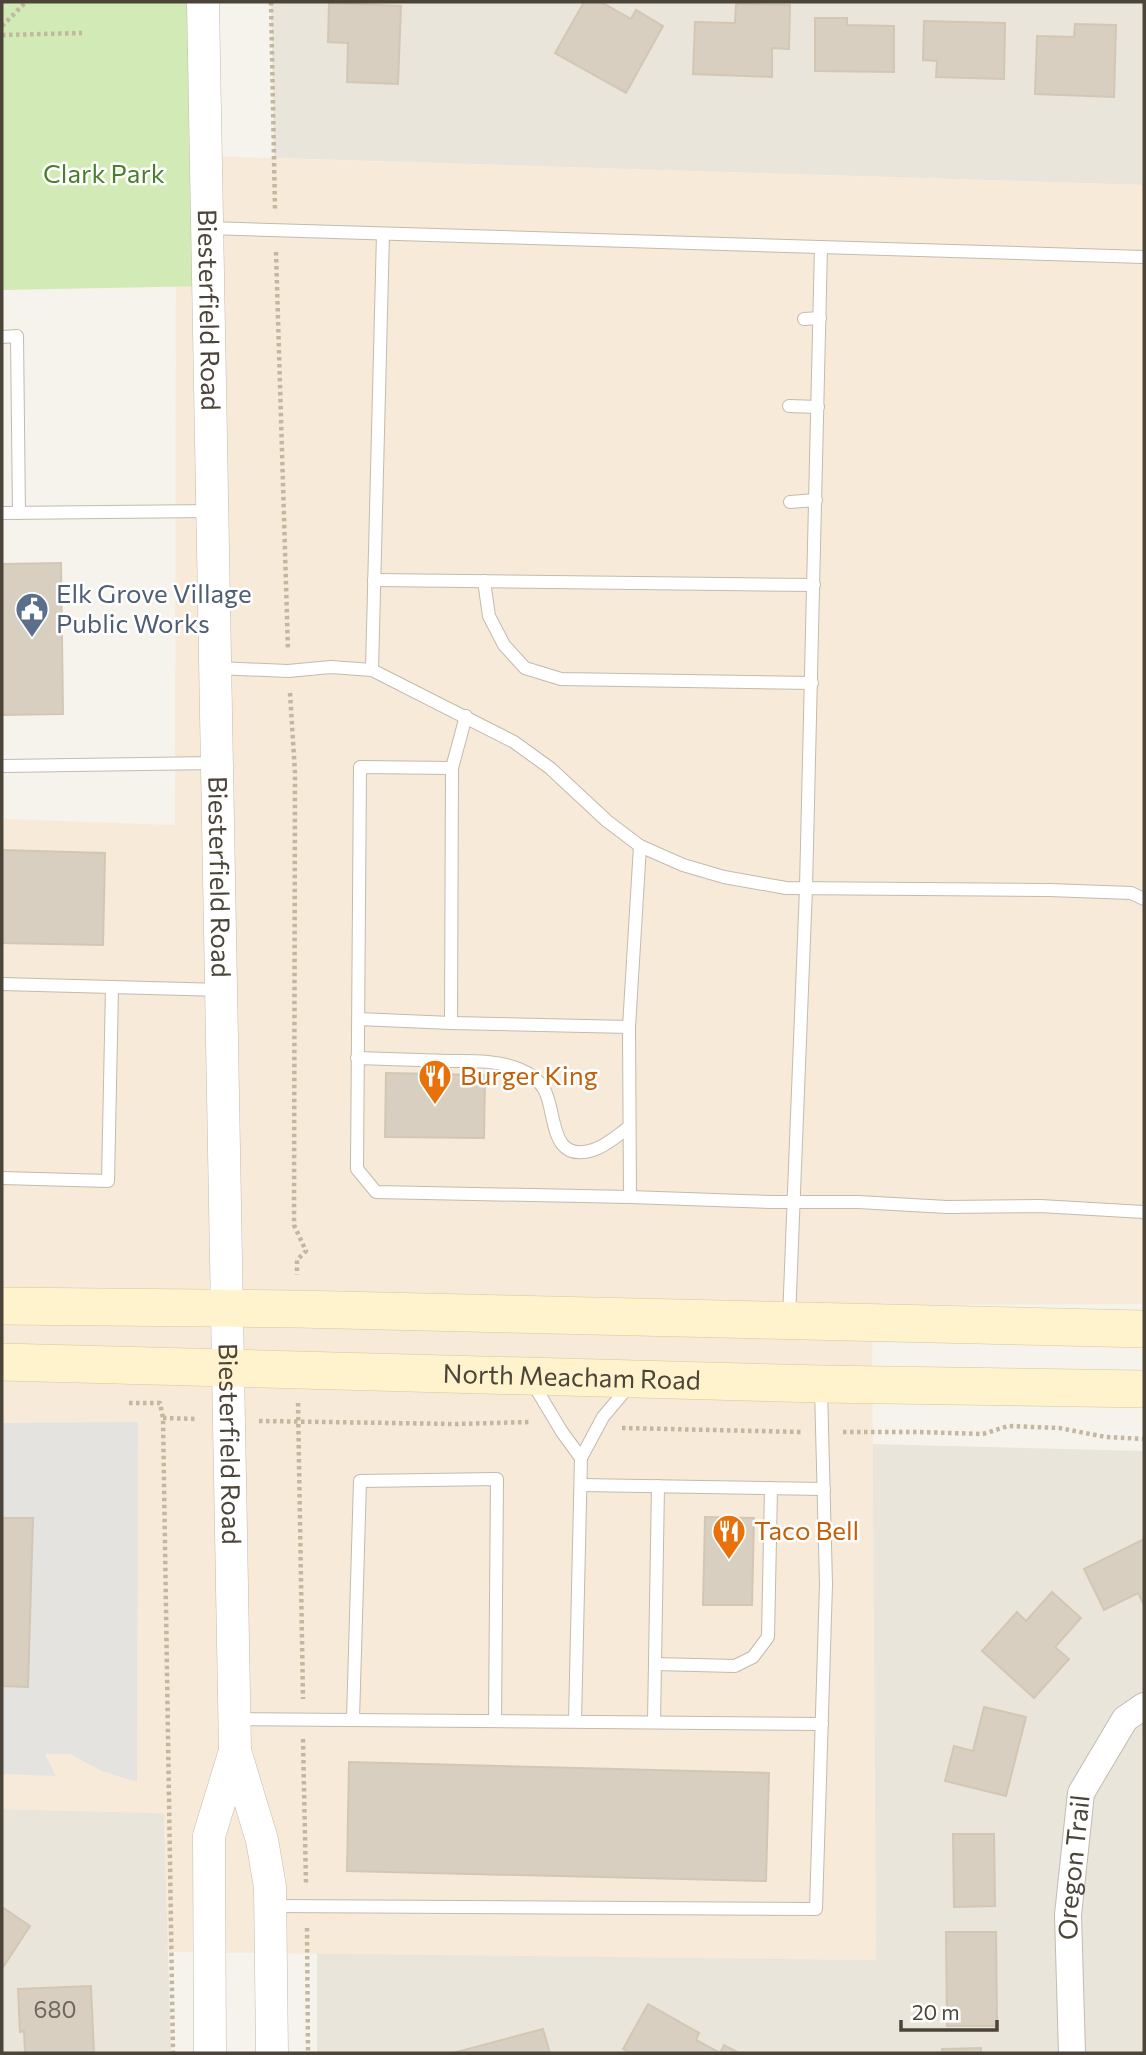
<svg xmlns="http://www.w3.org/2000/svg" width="1146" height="2055" viewBox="0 0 1146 2055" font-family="Commissioner,sans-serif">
<rect width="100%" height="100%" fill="#f6f3ec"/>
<g fill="#eae5da">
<path d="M271 2H1144V185L274 158Z"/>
<path d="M872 1444 1144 1451V2053H317V1953L876 1960Z"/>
<path d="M2 1809 164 1813 171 2053H2Z"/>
</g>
<path fill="#f7ead8" d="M176 155 1144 185V1304L872 1305 876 1960 168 1952 164 1813 2 1809V819L175 825Z"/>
<path fill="#d2eab5" d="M2 2H203L209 286 2 290Z"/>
<path fill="#e5e3e0" d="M138 1422 137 1782 102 1771 70 1754H45L56 1776 2 1774V1423Z"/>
<g fill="#d8cfc1" stroke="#d3c7b4" stroke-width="2">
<path d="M584 2H601L631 19 636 10 663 26 626 93 555 53Z"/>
<path d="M329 3 401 6 398 84 347 82 348 43 328 42Z"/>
<path d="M736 4 790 5 789 49 772 48V77L693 74 695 22 735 23Z"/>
<path d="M815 18H847V25L894 26V72L815 71Z"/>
<path d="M924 21 1005 23 1004 79 936 77 937 61 923 60Z"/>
<path d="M1075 24 1116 25 1114 97 1035 94 1037 36 1074 37Z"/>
<path d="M61 563 63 714 2 715V564Z"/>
<path d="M2 850 105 853 103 945 2 943Z"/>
<path d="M386 1073 485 1075 484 1138 385 1137Z"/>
<path d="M705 1517 754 1518 752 1605H703Z"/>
<path d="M2 1518H33L28 1687 2 1686Z"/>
<path d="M1144 1539V1605L1138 1593 1104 1610 1084 1569Z"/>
<path d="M1052 1592 1081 1618 1055 1647 1069 1659 1034 1698 982 1651 1017 1612 1026 1621Z"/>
<path d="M984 1707 1026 1717 1006 1796 945 1781 954 1746 973 1751Z"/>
<path d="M349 1762 769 1773 766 1881 347 1871Z"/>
<path d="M953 1834H994L995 1906 954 1907Z"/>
<path d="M2 1907 30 1926 2 1969Z"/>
<path d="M946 1932H996L997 2026H947Z"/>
<path d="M91 1986 94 2053H25L24 2031 20 2032 18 1989Z"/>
<path d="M648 2004 699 2033 696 2040 720 2053 724 2045 739 2053H631L623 2049Z"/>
<path d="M543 2029 550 2053H453Z"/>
<path d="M981 2048V2053H942V2049Z"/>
</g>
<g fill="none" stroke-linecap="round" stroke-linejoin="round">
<defs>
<g id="service">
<path d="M207 228 1144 257"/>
<path d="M804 319 820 318"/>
<path d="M2 337 17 336 19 513"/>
<path d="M789 406 818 407"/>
<path d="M790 502 816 500"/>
<path d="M2 513 212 511"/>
<path d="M374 580 814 585"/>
<path d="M484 581 489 616 504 645 525 668 561 679 812 683"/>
<path d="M216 668 288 671 331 667 372 670 514 742 550 768 607 821 640 846 683 865 724 877 786 888 1049 890 1131 893 1144 899"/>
<path d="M372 670 383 234"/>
<path d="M466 716 452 768 360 767 357 1169 376 1192 630 1197 772 1202H858L947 1207 1040 1206 1144 1212"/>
<path d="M2 766 215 763"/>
<path d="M2 984 222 990"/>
<path d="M359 1019 451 1023 452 768"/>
<path d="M451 1023 629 1027 640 846"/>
<path d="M629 1027 630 1197"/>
<path d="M357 1058C388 1059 419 1060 449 1061 472 1061 497 1060 519 1069 529 1073 538 1079 544 1089 557 1111 548 1164 593 1150 606 1146 618 1135 629 1127"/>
<path d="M2 1178 108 1181 112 987"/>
<path d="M789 1319 806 888 821 247"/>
<path d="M532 1382 562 1432 581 1458"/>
<path d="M581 1485 824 1489"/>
<path d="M655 1664 735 1666 753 1657 768 1637 771 1488"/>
<path d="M234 1719 822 1724"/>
<path d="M353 1719 360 1481 497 1479 495 1721"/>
<path d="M575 1721 581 1458 603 1417 630 1385"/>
<path d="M654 1722 658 1486"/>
<path d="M271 1906 816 1909 826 1584 821 1388"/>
</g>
<g id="minor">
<path id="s1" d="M1072 2053 1068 1915 1081 1793 1125 1719 1144 1706"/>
</g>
<g id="tertiary">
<path id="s2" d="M203 2 235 1751 262 1840 270 1887 272 2053"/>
<path d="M210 2053 209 1836 235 1751"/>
</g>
<g id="secondary">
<path d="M2 1306 297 1309 1144 1329"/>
<path id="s3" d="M2 1362 821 1384 1144 1389"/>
</g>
</defs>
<use href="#service" stroke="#c2bbae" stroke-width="14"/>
<use href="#minor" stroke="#c2bbae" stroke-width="28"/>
<use href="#tertiary" stroke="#c2bbae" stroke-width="33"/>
<use href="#secondary" stroke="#d6c79b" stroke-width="38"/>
<g stroke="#c4b79f" stroke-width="4.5" stroke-dasharray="3.5 3.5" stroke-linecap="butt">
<path d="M271 2 275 209"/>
<path d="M2 26 26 2"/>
<path d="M2 35 82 33"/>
<path d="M276 252 288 650"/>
<path d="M290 693 295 773 294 1225 306 1251 297 1260V1275"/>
<path d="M129 1403H160L163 1418 173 2053"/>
<path d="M298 1403 303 1699"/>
<path d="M163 1418 197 1419"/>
<path d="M259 1421 456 1424 530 1422"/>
<path d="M622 1428 802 1432"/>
<path d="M843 1432H918L983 1434 1008 1426 1059 1428 1106 1437 1144 1439"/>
<path d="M303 1739 306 1884"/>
<path d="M307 1928 308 2053"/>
</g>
<use href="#service" stroke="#fff" stroke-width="12"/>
<use href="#minor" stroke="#fff" stroke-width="26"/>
<use href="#tertiary" stroke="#fff" stroke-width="32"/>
<use href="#secondary" stroke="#fff3cd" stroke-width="37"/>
</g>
<defs>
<symbol id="civic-pin" viewBox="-11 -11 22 30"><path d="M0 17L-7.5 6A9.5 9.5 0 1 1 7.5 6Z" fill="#5c6f8a" stroke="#fff"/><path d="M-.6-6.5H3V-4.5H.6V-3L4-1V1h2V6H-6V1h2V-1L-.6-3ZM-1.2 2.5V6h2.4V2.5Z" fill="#fff"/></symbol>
<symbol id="restaurant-pin" viewBox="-11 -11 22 30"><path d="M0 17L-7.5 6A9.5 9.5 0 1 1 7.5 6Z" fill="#e8710a" stroke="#fff"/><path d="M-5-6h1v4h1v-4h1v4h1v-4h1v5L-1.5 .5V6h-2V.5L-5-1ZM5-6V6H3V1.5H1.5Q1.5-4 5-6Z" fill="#fff"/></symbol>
</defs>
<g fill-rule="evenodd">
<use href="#civic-pin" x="13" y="590" width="38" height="52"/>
<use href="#restaurant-pin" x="416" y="1057" width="38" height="52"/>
<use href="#restaurant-pin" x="710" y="1512" width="38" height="52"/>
</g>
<g text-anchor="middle" stroke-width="5" stroke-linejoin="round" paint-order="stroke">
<g font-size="23" fill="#6e675b">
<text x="55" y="2018">680</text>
</g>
<g font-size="26" fill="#4a7f2a" stroke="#fff">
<text x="104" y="183">Clark Park</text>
</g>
<g font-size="26" fill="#4b4439" stroke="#fff">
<text dy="9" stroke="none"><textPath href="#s2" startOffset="308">Biesterfield Road</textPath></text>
<text dy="9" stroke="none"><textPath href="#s2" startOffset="875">Biesterfield Road</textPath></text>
<text dy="9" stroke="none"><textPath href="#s3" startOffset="570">North Meacham Road</textPath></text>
<text dy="9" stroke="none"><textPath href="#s2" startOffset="1442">Biesterfield Road</textPath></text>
<text dy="9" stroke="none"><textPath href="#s1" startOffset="186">Oregon Trail</textPath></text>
</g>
<g font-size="26" fill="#4e5e75" stroke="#fff" text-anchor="start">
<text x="56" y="603">Elk Grove Village<tspan x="56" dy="30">Public Works</tspan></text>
</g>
<g font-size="26" fill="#c56008" stroke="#fff" text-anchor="start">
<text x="460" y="1085">Burger King</text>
<text x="754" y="1540">Taco Bell</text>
</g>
</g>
<rect width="1146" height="2055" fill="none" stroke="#4b4439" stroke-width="7"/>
<path d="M901 2020v10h96v-10" fill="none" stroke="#4b4439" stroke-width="3.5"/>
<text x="912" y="2020" font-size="21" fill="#4b4439" stroke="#ffffff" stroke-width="5" paint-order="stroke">20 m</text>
</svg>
